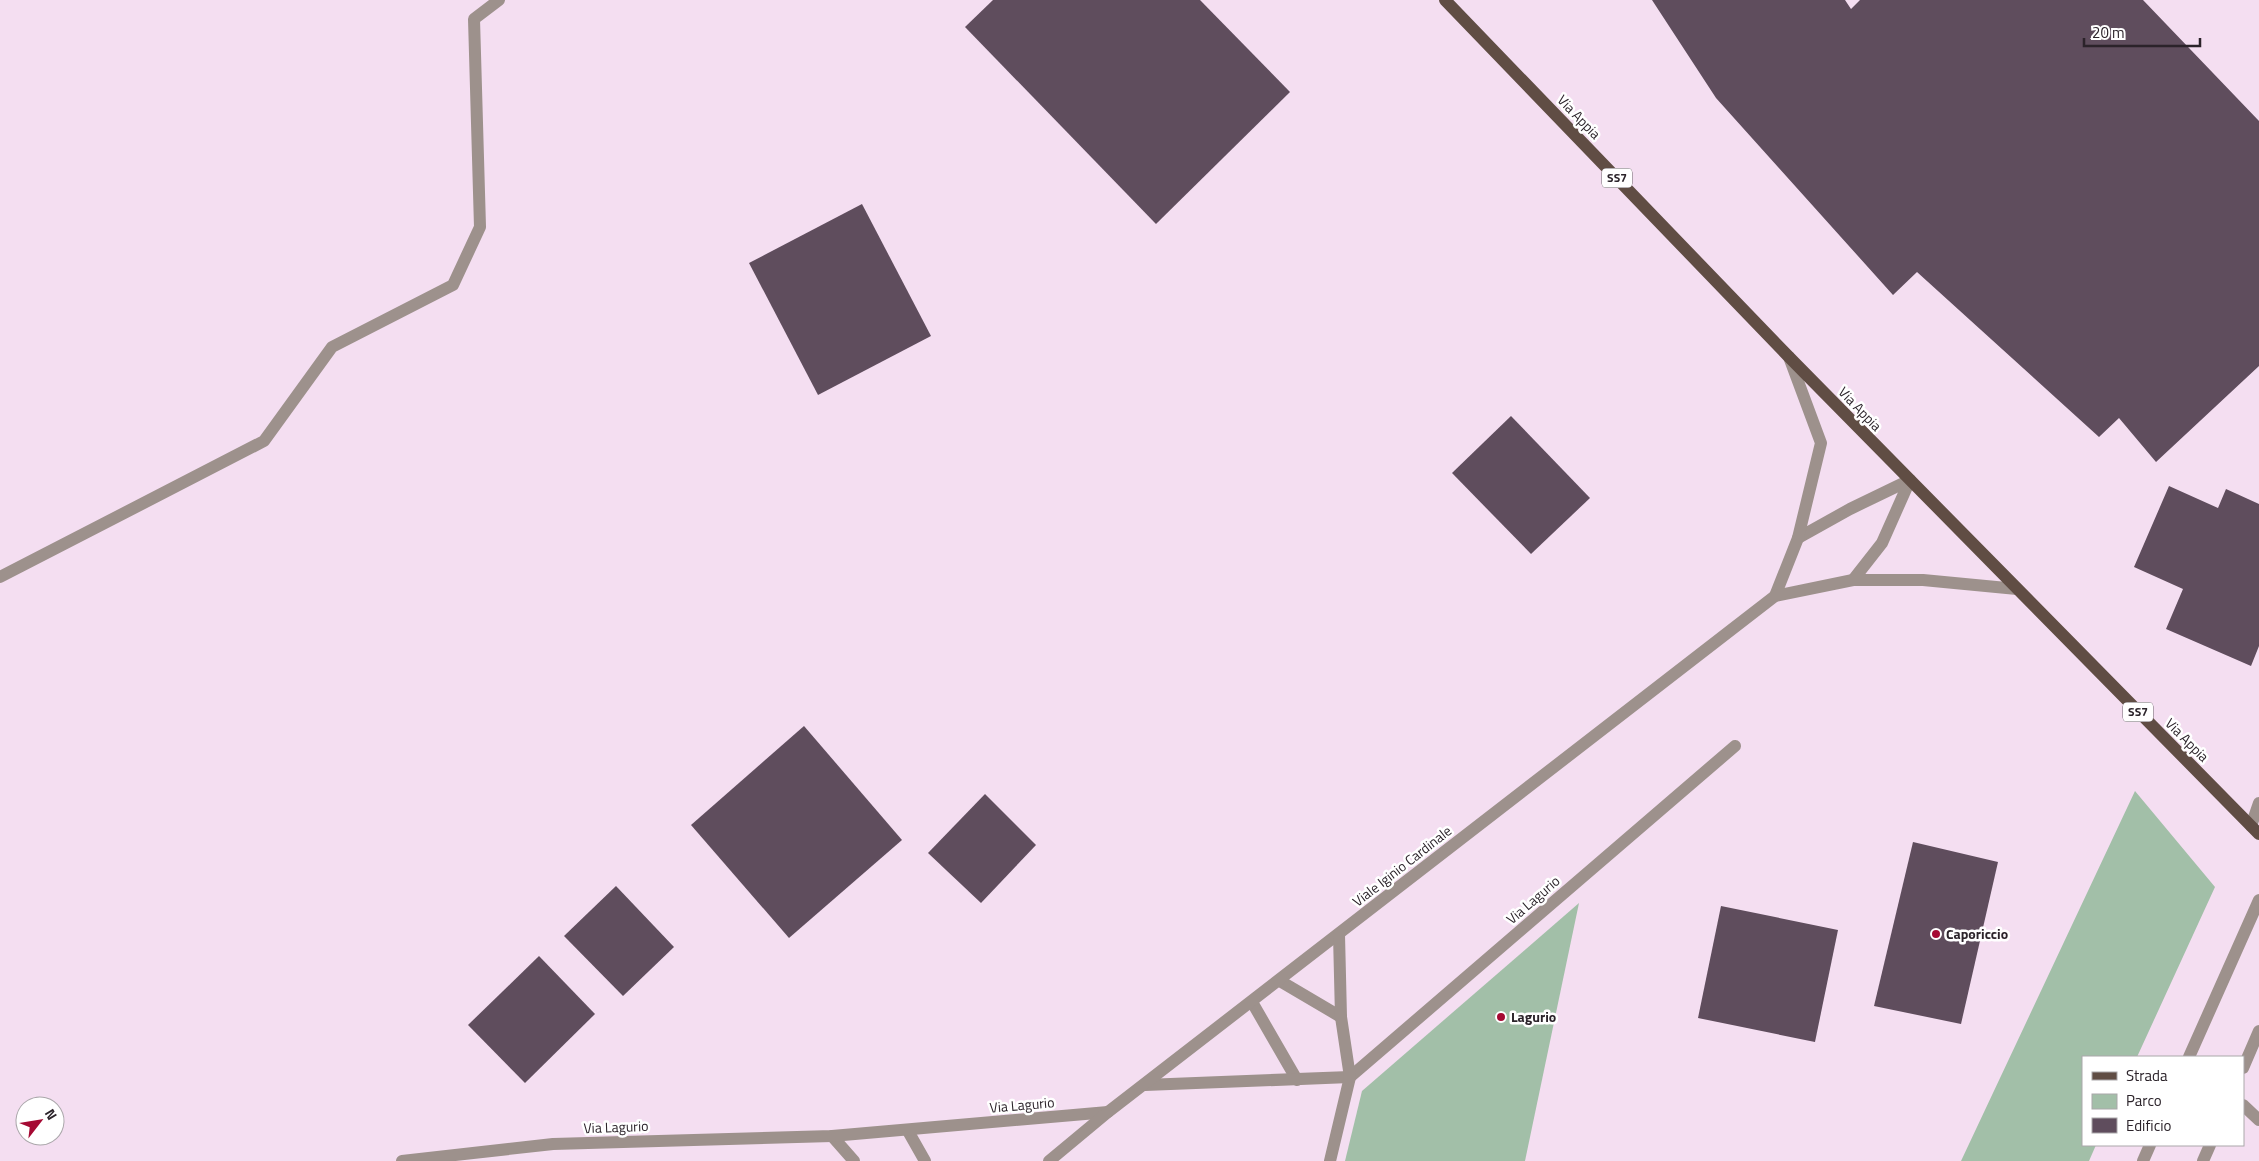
<svg xmlns="http://www.w3.org/2000/svg" width="2259" height="1161" viewBox="0 0 2259 1161" font-family="'Titillium Web',sans-serif">
<rect width="100%" height="100%" fill="#f4def1"/>
<g fill="#a2bfa8">
<path d="M2135 791 2215 887 2137 1057H2083V1145H2096L2089 1161H1961Z"/>
<path d="M1579 903 1525 1161H1345L1362 1091Z"/>
</g>
<g fill="#5f4d5d">
<path d="M993 0H1200L1290 92 1156 224 965 27Z"/>
<path d="M1652 0H1845L1851 9 1860 0H2143L2259 121V366L2156 462 2119 418 2099 437 1917 272 1893 295 1716 98Z"/>
<path d="M862 204 931 336 818 395 749 263Z"/>
<path d="M1511 416 1590 498 1531 554 1452 473Z"/>
<path d="M2169 486 2218 508 2226 489 2259 504V646L2251 666 2166 629 2183 589 2134 567Z"/>
<path d="M804 726 902 840 789 938 691 825Z"/>
<path d="M985 794 1036 845 981 903 928 853Z"/>
<path d="M1913 842 1998 862 1961 1024 1874 1006Z"/>
<path d="M616 886 674 947 623 996 564 936Z"/>
<path d="M1721 906 1838 930 1815 1042 1698 1018Z"/>
<path d="M539 956 595 1014 525 1083 468 1025Z"/>
</g>
<g fill="none" stroke-linecap="round" stroke-linejoin="round">
<g stroke="#9d918c" stroke-width="12">
<path d="M1798 538 1850 509 1910 480"/>
<path d="M0 577 264 441 332 347 453 285 480 227 474 19 499 0"/>
<path d="M1853 580 1882 543 1910 480"/>
<path d="M1775 596 1798 538 1821 443 1789 357"/>
<path d="M2251 826 2259 803"/>
<path d="M1280 981 1341 1017"/>
<path d="M1252 1002 1297 1080"/>
<path d="M2189 1057 2259 900"/>
<path d="M2243 1068 2259 1031"/>
<path d="M1145 1085 1350 1077 1735 746"/>
<path d="M2243 1105 2259 1120"/>
<path d="M908 1131 925 1161"/>
<path d="M832 1136 854 1161"/>
<path d="M402 1161 553 1144 832 1136 1108 1112"/>
<path d="M1049 1161 1108 1112 1775 596 1853 580H1923L2017 589"/>
<path d="M1330 1161 1350 1077 1341 1017 1339 935"/>
<path d="M2143 1161 2150 1145"/>
<path d="M2203 1161 2210 1145"/>
</g>
<path stroke="#604d44" stroke-width="12" d="M1445 0 1789 357 2259 834"/>
</g>
<g fill="#a50933" stroke="#fff" stroke-width="2">
<circle cx="1936" cy="934" r="5"/>
<circle cx="1501" cy="1017" r="5"/>
</g>
<g text-anchor="middle" stroke-width="5" stroke-linejoin="round" paint-order="stroke">
<g fill="#fff" stroke="#6b656a" stroke-width="1">
<rect x="1602" y="168.5" width="30" height="19" rx="4"/>
<rect x="2123" y="702.5" width="30" height="19" rx="4"/>
</g>
<g font-size="12" font-weight="bold" fill="#2b232a">
<text x="1617" y="182">SS7</text>
<text x="2138" y="716">SS7</text>
</g>
<g font-size="14" fill="#2b232a" stroke="#fff">
<text transform="translate(1579 117) rotate(46)" y="5">Via Appia</text>
<text transform="translate(1860 409) rotate(46)" y="5">Via Appia</text>
<text transform="translate(2187 740) rotate(45)" y="5">Via Appia</text>
<text transform="translate(1402 866) rotate(-38)" y="5">Viale Iginio Cardinale</text>
<text transform="translate(1533 900) rotate(-41)" y="5">Via Lagurio</text>
<text transform="translate(1022 1105) rotate(-5)" y="5">Via Lagurio</text>
<text transform="translate(616 1127) rotate(-2)" y="5">Via Lagurio</text>
</g>
<g font-size="14" font-weight="bold" fill="#2b232a" stroke="#fff" text-anchor="start">
<text x="1946" y="939">Caporiccio</text>
<text x="1511" y="1022">Lagurio</text>
</g>
</g>
<rect x="2082" y="1056" width="162" height="90" fill="#ffffff" stroke="#aaa7aa"/>
<rect x="2092" y="1072" width="25" height="8" fill="#604d44" stroke="#aaa7aa"/>
<text x="2126" y="1081" font-size="15" fill="#2b232a">Strada</text>
<rect x="2092" y="1094" width="25" height="15" fill="#a2bfa8" stroke="#aaa7aa"/>
<text x="2126" y="1106" font-size="15" fill="#2b232a">Parco</text>
<rect x="2092" y="1118" width="25" height="15" fill="#5f4d5d" stroke="#aaa7aa"/>
<text x="2126" y="1131" font-size="15" fill="#2b232a">Edificio</text>
<g transform="translate(40 1121) rotate(59)"><circle r="24" fill="#ffffff" stroke="#aaa7aa"/>
<path d="M0-4L9 19L0 12L-9 19Z" fill="#a50933"/>
<text y="-8" font-size="14" font-weight="bold" text-anchor="middle" fill="#2b232a">N</text>
</g>
<path d="M2084 38v8h116v-8" fill="none" stroke="#2b232a" stroke-width="2.5"/>
<text x="2092" y="38" font-size="15" fill="#2b232a" stroke="#ffffff" stroke-width="4" paint-order="stroke">20 m</text>
</svg>
